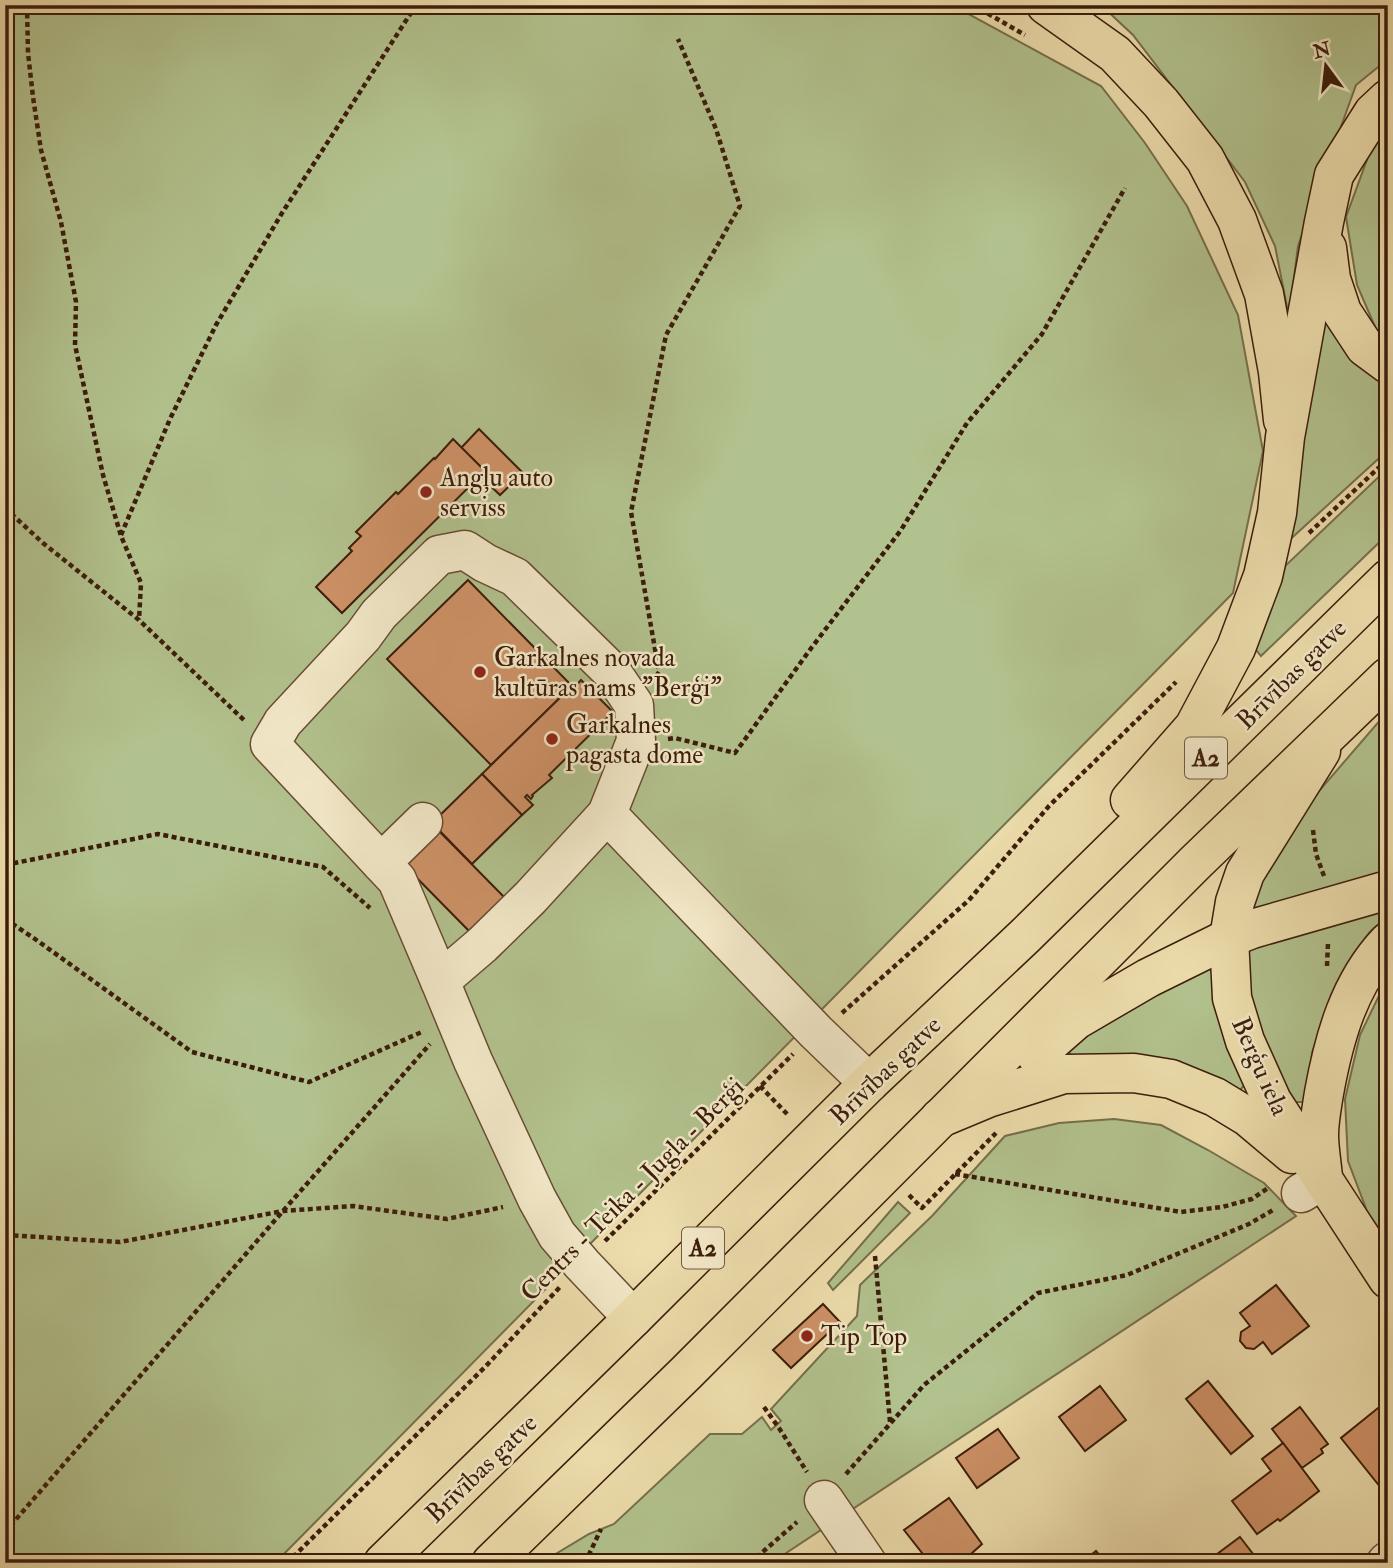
<svg xmlns="http://www.w3.org/2000/svg" width="1393" height="1568" viewBox="0 0 1393 1568" font-family="'IM FELL Double Pica',serif">
<rect width="100%" height="100%" fill="#edddac"/>
<filter id="stains"><feTurbulence type="fractalNoise" baseFrequency=".00286" numOctaves="4"/><feColorMatrix values="0 0 0 0 .2 0 0 0 0 .09 0 0 0 0 .02 0 0 0 .5 -.17"/></filter>
<radialGradient id="worn" r=".72"><stop offset=".6" stop-color="#630" stop-opacity="0"/><stop offset="1" stop-color="#630" stop-opacity=".3"/></radialGradient>
<g fill="#b2c28e" stroke="#766f4c" stroke-width="2">
<path d="M5 5H952L1101 86 1145 143 1187 206 1238 315 1263 451 1233 593 275 1563H5Z"/>
<path d="M1101 5H1388V59L1356 85 1298 246 1289 317 1275 246 1245 182 1133 35Z"/>
<path d="M1388 131V343L1379 336 1357 285 1346 217 1372 146Z"/>
<path d="M1323 303 1354 359 1388 385V450L1284 545Z"/>
<path d="M1388 468V534L1261 656 1250 643 1283 568Z"/>
<path d="M1388 711V876L1250 913 1258 878 1301 812Z"/>
<path d="M1388 904V915L1369 933 1348 963 1328 1004 1312 1053 1307 1102H1288L1260 1051 1240 947Z"/>
<path d="M1214 955 1247 1082 1236 1095 1072 1062 1067 1044Z"/>
<path d="M1388 977V1242L1367 1211 1348 1161 1345 1099 1360 1035Z"/>
<path d="M1114 1119 1161 1125 1208 1150 1264 1183 1296 1216 771 1563H544L549 1558 589 1534 614 1524 710 1434H742L762 1417 771 1430 781 1421 771 1409 857 1316 860 1285 932 1216 1005 1136 1059 1123Z"/>
<path d="M898 1202 910 1213 833 1290 828 1283Z"/>
</g>
<g fill="#ce9267" stroke="#3b1c0a" stroke-width="2">
<path d="M479 429 523 473 500 495 480 476 485 471 461 448Z"/>
<path d="M453 439 485 471 342 613 316 587 352 551 349 548 361 536 356 532 396 492 398 494 434 458 435 459Z"/>
<path d="M468 580 572 686 491 765 387 659Z"/>
<path d="M581 680 613 712 549 775 552 778 532 795 533 796 531 799 527 795 525 797 533 805 522 815 482 774 572 686 574 688Z"/>
<path d="M482 774 522 815 472 864 432 823Z"/>
<path d="M439 831 507 900 472 934 404 865Z"/>
<path d="M1276 1285 1309 1326 1272 1354 1263 1342 1254 1349 1246 1348 1240 1341 1241 1332 1250 1326 1240 1313Z"/>
<path d="M823 1304 840 1322 791 1368 773 1350Z"/>
<path d="M1208 1381 1253 1436 1231 1454 1186 1399Z"/>
<path d="M1100 1386 1126 1420 1085 1451 1059 1417Z"/>
<path d="M1300 1407 1328 1444 1321 1449 1323 1453 1302 1468 1272 1429Z"/>
<path d="M1378 1408 1388 1419V1491L1385 1493 1341 1438Z"/>
<path d="M998 1429 1019 1458 977 1488 956 1458Z"/>
<path d="M1283 1443 1319 1491 1280 1521 1278 1519 1257 1534 1232 1501 1271 1471 1262 1459Z"/>
<path d="M949 1498 982 1544 961 1563H930L904 1530Z"/>
<path d="M1240 1537 1260 1563H1211L1209 1560Z"/>
<path d="M1096 1551 1106 1563H1081Z"/>
</g>
<g fill="none" stroke-linecap="round" stroke-linejoin="round">
<defs>
<g id="minor">
<path d="M465 550 485 563 515 577 611 671 634 705 636 741 607 814 530 898 482 945 440 981 397 880 270 744 283 722 363 636 379 614 439 555Z"/>
<path d="M607 814 816 1032 869 1083"/>
<path d="M381 863 423 822"/>
<path d="M440 981 473 1061 537 1199 557 1235 582 1264 633 1318"/>
<path d="M1301 1193 1323 1180"/>
<path d="M824 1500 867 1563"/>
<path d="M1386 1563 1388 1561"/>
</g>
<g id="major">
<path d="M1046 5 1115 54 1161 103 1205 159 1237 220 1264 294 1278 372 1283 420"/>
<path d="M1321 751 1245 873 1235 902 1229 938 1232 998 1245 1041 1272 1101 1388 1279"/>
<path d="M940 1118 988 1098 1064 1074 1134 1073 1171 1079 1215 1097 1248 1117 1292 1154"/>
<path d="M1323 1178C1322 1164 1319 1149 1319 1135 1319 1121 1322 1106 1324 1093 1334 1038 1349 983 1388 942"/>
</g>
<g id="highway">
<path d="M1327 248 1331 279 1342 312 1365 347 1388 364"/>
<path d="M1130 800 1194 727 1236 648 1263 576 1277 513 1285 437 1324 222 1334 175 1373 113 1388 99"/>
<path d="M1036 1055 1076 1020 1148 978 1229 938 1252 929 1388 890"/>
<path d="M383 1563 633 1318 869 1083 1025 936 1388 579"/>
<path d="M491 1563 686 1373 1196 862 1388 677"/>
</g>
</defs>
<use href="#minor" stroke="#684c32" stroke-width="41"/>
<use href="#major" stroke="#3b1c0a" stroke-width="41"/>
<use href="#highway" stroke="#3b1c0a" stroke-width="41"/>
<g stroke="#3b1c0a" stroke-width="4.5" stroke-dasharray="5 3.5" stroke-linecap="butt">
<path d="M27 5 28 53 33 97 41 150 61 222 76 302 75 345 103 475 121 536 141 583 139 620"/>
<path d="M973 5 1025 35"/>
<path d="M5 508 43 543 139 620 246 722"/>
<path d="M1309 533 1388 459"/>
<path d="M121 535 170 419 216 325 282 213 416 5"/>
<path d="M656 676 659 672 631 512 666 335 740 206 716 129 678 39"/>
<path d="M668 739 675 738 735 753 812 647 901 530 967 423 1042 334 1125 188"/>
<path d="M1313 830 1316 854 1324 876"/>
<path d="M5 865 158 834 323 867 370 908"/>
<path d="M5 919 35 939 192 1052 309 1082 424 1031"/>
<path d="M1327 966 1328 943"/>
<path d="M842 1013 969 900 1049 806 1176 682"/>
<path d="M760 1086 789 1116"/>
<path d="M955 1174 1181 1212 1222 1207 1252 1199 1268 1188"/>
<path d="M909 1195 922 1208 996 1133"/>
<path d="M5 1235 120 1242 283 1211 353 1206 447 1219 503 1207"/>
<path d="M605 1241 793 1054"/>
<path d="M875 1256 890 1422"/>
<path d="M5 1365 13 1521"/>
<path d="M764 1407 779 1428 807 1472"/>
<path d="M846 1474 924 1385 1038 1293 1127 1275 1249 1224 1273 1210"/>
<path d="M5 1532 283 1211 430 1044"/>
<path d="M287 1563 485 1367 560 1287"/>
<path d="M585 1563 601 1529"/>
<path d="M750 1563 797 1522"/>
</g>
<use href="#minor" stroke="#f3e9c9" stroke-width="38"/>
<use href="#major" stroke="#edddac" stroke-width="38"/>
<use href="#highway" stroke="#edddac" stroke-width="38"/>
</g>
<g fill="#8f2418" stroke="#f3e9c9" stroke-width="2.5">
<circle cx="426" cy="492" r="7"/>
<circle cx="480" cy="672" r="7"/>
<circle cx="552" cy="739" r="7"/>
<circle cx="807" cy="1336" r="7"/>
</g>
<g text-anchor="middle" stroke-width="5" stroke-linejoin="round" paint-order="stroke">
<g fill="#f3e9c9" stroke="#725a43" stroke-width="2">
<rect x="1185" y="737.5" width="42" height="41" rx="5"/>
<rect x="682" y="1227.5" width="42" height="41" rx="5"/>
</g>
<g font-size="24" font-weight="bold" fill="#3b1c0a">
<text x="1206" y="766">A2</text>
<text x="703" y="1256">A2</text>
</g>
<g font-size="26" fill="#3b1c0a" stroke="#f3e9c9" text-anchor="start">
<text x="440" y="486">Angļu auto<tspan x="440" dy="30">serviss</tspan></text>
<text x="494" y="666">Garkalnes novada<tspan x="494" dy="30">kultūras nams "Berģi"</tspan></text>
<text x="566" y="733">Garkalnes<tspan x="566" dy="30">pagasta dome</tspan></text>
<text x="821" y="1345">Tip Top</text>
</g>
<g font-size="26" fill="#3b1c0a" stroke="#f3e9c9">
<text transform="translate(1291 674) rotate(-45)" y="9">Brīvības gatve</text>
<text transform="translate(1261 1066) rotate(66)" y="9">Berģu iela</text>
<text transform="translate(885 1070) rotate(-44)" y="9">Brīvības gatve</text>
<text transform="translate(632 1189) rotate(-45)" y="9">Centrs - Teika - Jugla - Berģi</text>
<text transform="translate(481 1468) rotate(-44)" y="9">Brīvības gatve</text>
</g>
</g>
<rect width="1393" height="1568" fill="none" stroke="#edddac" stroke-width="28"/>
<rect x="7" y="7" width="1379" height="1554" fill="none" stroke="#3b1c0a" stroke-width="3.5"/>
<rect x="14" y="14" width="1365" height="1540" fill="none" stroke="#3b1c0a" stroke-width="2"/>
<g transform="translate(1326 66) rotate(345)" stroke="#f3e9c9" stroke-width="5" paint-order="stroke">
<path d="M0-5L12 26L0 18L-12 26Z" fill="#3b1c0a"/>
<text y="-10" font-size="19" font-weight="bold" text-anchor="middle" fill="#3b1c0a">N</text>
</g>
<rect width="100%" height="100%" filter="url(#stains)"/>
<rect width="100%" height="100%" fill="url(#worn)"/>
</svg>
